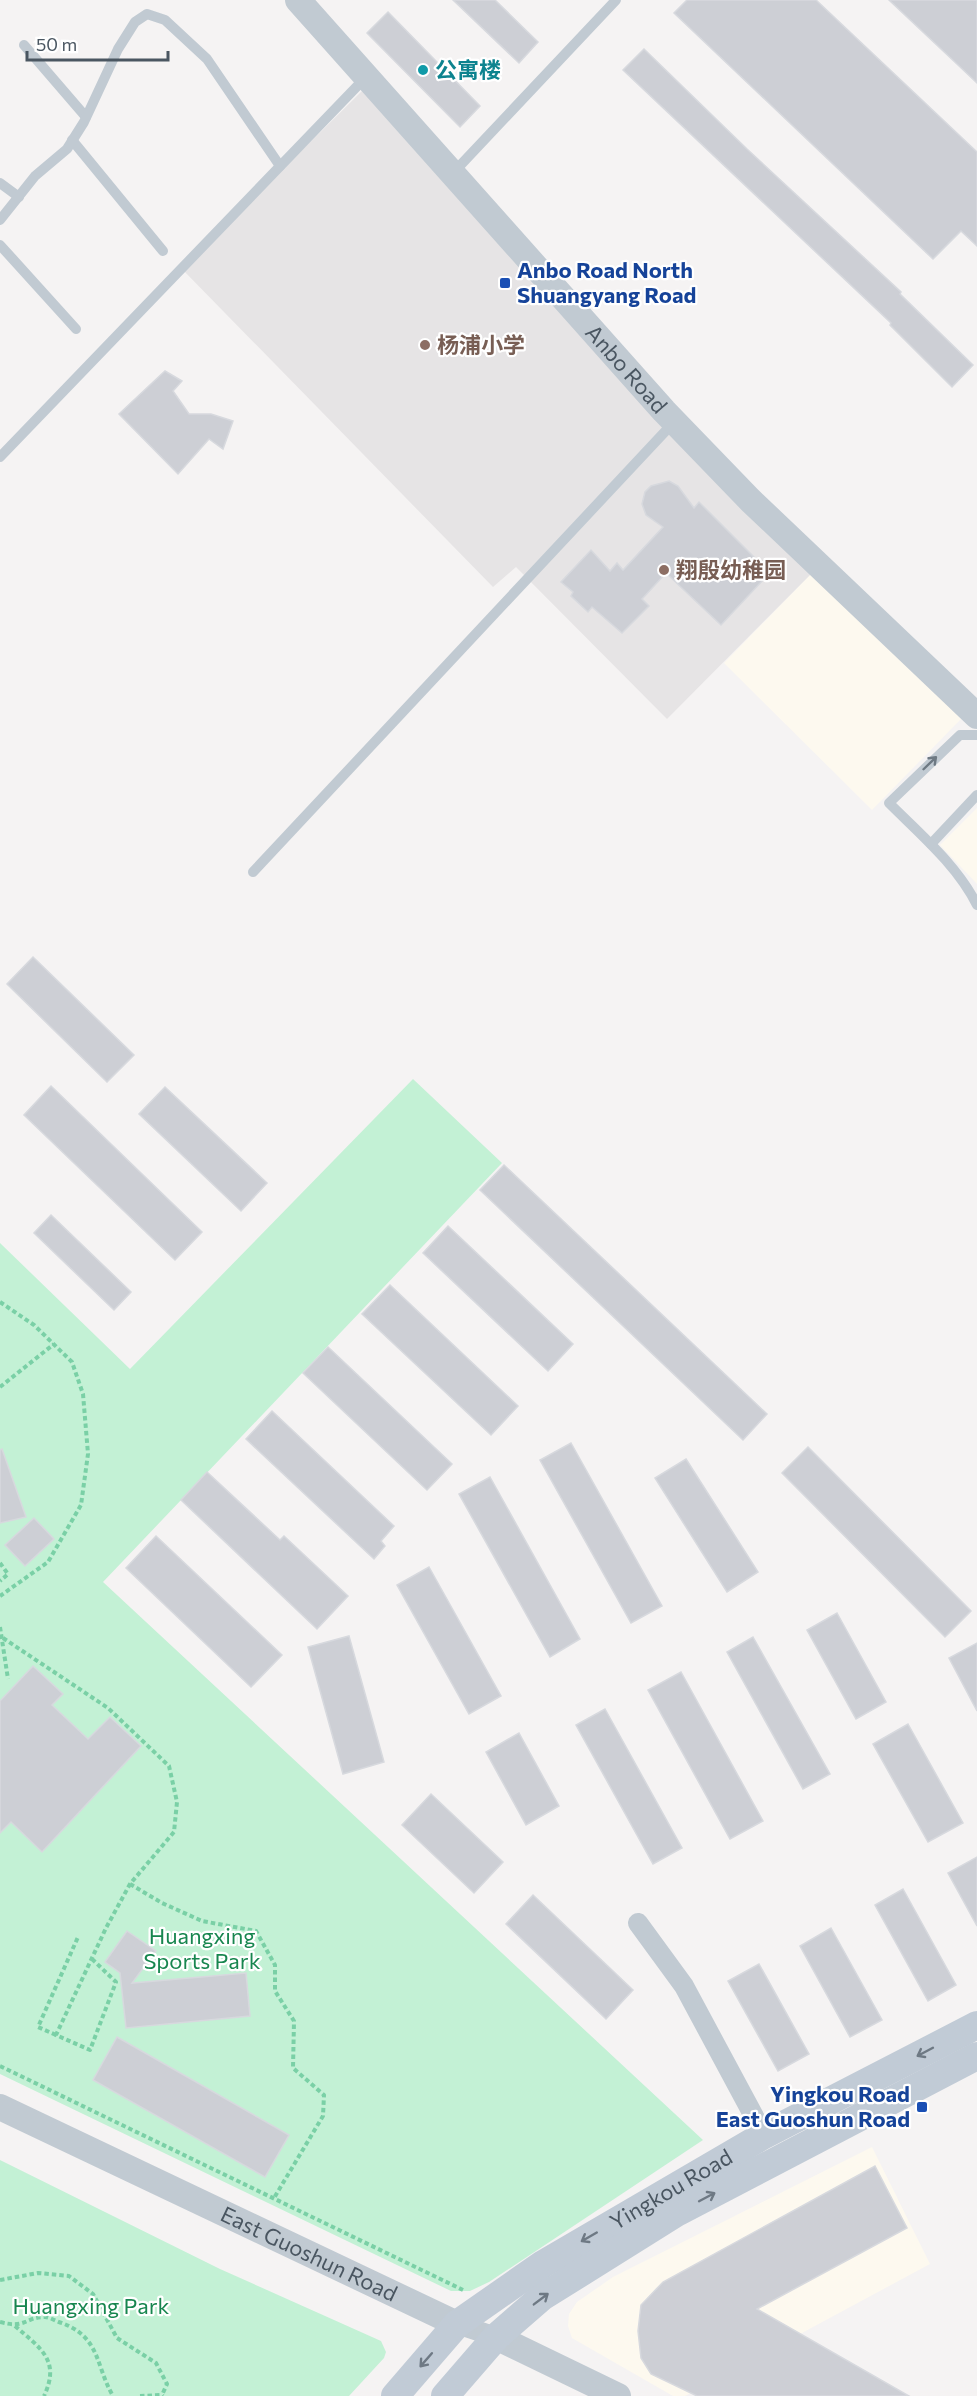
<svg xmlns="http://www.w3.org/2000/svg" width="977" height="2396" viewBox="0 0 977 2396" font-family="Commissioner,'Noto Sans SC',sans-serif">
<rect width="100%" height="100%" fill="#f5f3f3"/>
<g fill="#fdf9ef">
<path d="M812 573 961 719 872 810 724 663Z"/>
<path d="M977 808V884L940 845Z"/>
<path d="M872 2147 930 2264 685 2396H673L572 2338 568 2326 569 2314 577 2302 613 2277Z"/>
</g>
<path fill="#e6e4e5" d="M364 89 812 573 667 719 516 567 493 587 182 269Z"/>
<g fill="#c3f1d5">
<path d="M413 1079 502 1163 103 1582 703 2140 489 2282 470 2291H451L0 2074V1243L130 1369Z"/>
<path d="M0 2160 220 2269 381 2341 386 2352 384 2358 349 2396H0Z"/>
</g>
<g fill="#cdcfd5" stroke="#d7d9de" stroke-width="1.5">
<path d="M453 0H495L538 42 519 63Z"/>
<path d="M687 0H816L977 152V246L961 231 933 259 674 13Z"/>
<path d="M889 0H977V83L958 65Z"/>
<path d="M388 12 480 106 460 127 367 33Z"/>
<path d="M644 49 747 149 901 292 900 294 973 365 952 387 890 325 891 323 623 70Z"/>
<path d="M165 371 182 381 173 391 189 414H211L233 421 223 449 209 439 178 474 119 414Z"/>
<path d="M669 481 678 486 694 508 699 502 764 567 758 573 764 579 721 625 666 573 642 599 649 606 622 633 592 607 588 612 571 596 573 592 561 582 591 550 610 571 617 563 623 570 663 527 646 515 642 504 645 492 651 486Z"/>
<path d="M33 957 134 1055 107 1082 7 984Z"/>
<path d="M51 1086 202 1232 175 1260 24 1115Z"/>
<path d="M165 1087 267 1183 241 1211 139 1114Z"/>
<path d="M504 1165 767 1414 743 1440 480 1190Z"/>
<path d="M51 1215 131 1292 114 1310 34 1233Z"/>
<path d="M448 1226 573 1344 548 1371 423 1253Z"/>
<path d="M390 1285 518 1406 491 1435 362 1314Z"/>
<path d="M328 1347 452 1464 427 1490 303 1373Z"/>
<path d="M272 1411 394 1526 381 1541 385 1546 374 1559 246 1439Z"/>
<path d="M571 1443 662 1606 631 1623 540 1460Z"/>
<path d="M808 1447 971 1611 945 1637 782 1473Z"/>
<path d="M2 1449 26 1517 0 1523V1450Z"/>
<path d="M686 1459 758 1572 727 1592 655 1478Z"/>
<path d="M207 1472 280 1540 284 1536 348 1596 317 1629 181 1500Z"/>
<path d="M490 1477 580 1639 550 1657 459 1494Z"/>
<path d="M34 1518 54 1539 25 1566 5 1545Z"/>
<path d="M156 1536 282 1655 251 1687 126 1568Z"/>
<path d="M429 1567 501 1696 469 1714 397 1585Z"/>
<path d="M837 1613 886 1702 856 1719 807 1630Z"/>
<path d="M349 1636 384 1762 343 1774 308 1647Z"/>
<path d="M753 1637 830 1774 803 1789 727 1652Z"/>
<path d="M977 1643V1711L949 1658Z"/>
<path d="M33 1666 63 1694 52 1705 88 1739 110 1717 141 1746 42 1852 11 1822 0 1833V1701Z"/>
<path d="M681 1672 763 1821 730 1839 648 1690Z"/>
<path d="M605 1709 682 1848 653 1864 576 1725Z"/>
<path d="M908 1724 963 1823 928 1842 873 1744Z"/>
<path d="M519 1733 559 1806 526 1825 486 1752Z"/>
<path d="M431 1794 503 1862 474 1893 402 1825Z"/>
<path d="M977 1857V1926L948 1873Z"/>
<path d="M903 1889 956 1985 928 2001 875 1905Z"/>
<path d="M533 1895 633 1990 606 2019 506 1924Z"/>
<path d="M831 1928 882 2020 850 2037 800 1946Z"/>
<path d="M127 1931 156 1951 132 1983 246 1973 250 2016 126 2028 120 1973 105 1962Z"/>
<path d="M759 1964 809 2054 778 2071 728 1981Z"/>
<path d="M117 2037 289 2135 265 2177 93 2080Z"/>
<path d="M875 2166 907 2228 757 2309 909 2396H697L651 2374 641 2358 638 2331 641 2305 663 2282Z"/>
</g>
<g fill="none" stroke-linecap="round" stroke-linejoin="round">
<g stroke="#7ad0a6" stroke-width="4" stroke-dasharray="4.5 3" stroke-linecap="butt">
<path d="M0 1302 34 1325 72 1362 83 1394 88 1454 81 1505 48 1562 0 1596"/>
<path d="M0 1387 54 1344"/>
<path d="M0 1563 8 1574 0 1581"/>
<path d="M0 1627 8 1679"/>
<path d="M3 1638 108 1708 169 1766 177 1802 174 1832 130 1884 106 1928 56 2035 90 2050 116 1982 91 1958"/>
<path d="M130 1884 162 1903 202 1921 256 1931 275 1965V1991L294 2021 293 2068 324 2095 323 2116 274 2198"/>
<path d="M56 2035 38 2027 78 1937"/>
<path d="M0 2066 463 2290"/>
<path d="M0 2280 38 2273 69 2276 93 2294 117 2338 156 2363 167 2384 162 2395 163 2396"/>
<path d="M0 2322C26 2329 25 2317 45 2317 50 2317 57 2322 62 2323 101 2338 95 2365 113 2396"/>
<path d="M15 2326C40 2348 61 2360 44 2396"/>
<path d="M140 2396 162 2395"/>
</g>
<g stroke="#c1cad2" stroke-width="10">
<path d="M24 45 86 117"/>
<path d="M72 140 163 251"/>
<path d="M453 173 616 0"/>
<path d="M0 183 19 197"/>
<path d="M0 220 35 176 67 149 84 122 118 49 135 22 147 14 165 20 207 59 280 166"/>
<path d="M0 245 76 329"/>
<path d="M0 457 366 77"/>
<path d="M977 735H960L889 803C920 834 957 865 977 905"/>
<path d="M931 844 977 795"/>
<path d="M253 872 674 422"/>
</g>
<g stroke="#c1cad2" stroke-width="20">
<path d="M638 1923 684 1986 764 2135"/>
<path d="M457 2324 496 2337"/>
</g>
<g stroke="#c1cad2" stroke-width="26">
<path id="s1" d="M298 0 664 411 750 500 977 716"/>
<path id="s2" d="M0 2107 457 2324"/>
<path d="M496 2337 618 2396"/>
</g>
<g stroke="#c1cbd6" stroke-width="28">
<path id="s3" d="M395 2396 457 2324 543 2264 764 2135 977 2025"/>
<path d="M445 2396 496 2337 542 2297 678 2212 977 2056"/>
</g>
</g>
<defs><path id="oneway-shaft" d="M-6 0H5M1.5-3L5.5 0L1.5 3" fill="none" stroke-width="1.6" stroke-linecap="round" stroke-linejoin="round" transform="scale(1.5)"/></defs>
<use stroke="#6e7983" href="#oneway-shaft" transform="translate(930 763) rotate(-44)"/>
<g stroke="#6e7984">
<use href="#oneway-shaft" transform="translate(925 2052) rotate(152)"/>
<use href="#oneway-shaft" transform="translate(707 2197) rotate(-28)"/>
<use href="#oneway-shaft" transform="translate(589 2237) rotate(150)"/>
<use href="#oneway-shaft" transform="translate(541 2299) rotate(-37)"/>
<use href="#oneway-shaft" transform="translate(426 2360) rotate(131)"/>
</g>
<circle fill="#0f9aa8" stroke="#fff" stroke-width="2" cx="423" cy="70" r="6"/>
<g fill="#1a4fb4" stroke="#fff" stroke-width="2">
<rect x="499" y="277" width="12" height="12" rx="3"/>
<rect x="916" y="2101" width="12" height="12" rx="3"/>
</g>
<g fill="#8d6e63" stroke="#fff" stroke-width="2">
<circle cx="425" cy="345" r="6"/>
<circle cx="664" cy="570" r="6"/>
</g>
<g text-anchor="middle" stroke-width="4.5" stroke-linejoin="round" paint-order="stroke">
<g font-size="22" font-weight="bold" fill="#0d838f" stroke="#fff" text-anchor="start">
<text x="435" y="78">公寓楼</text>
</g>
<g font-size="22" font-weight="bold" fill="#164399" stroke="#fff" text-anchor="start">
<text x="517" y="278">Anbo Road North<tspan x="517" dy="25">Shuangyang Road</tspan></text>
<text x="910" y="2102" text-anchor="end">Yingkou Road<tspan x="910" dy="25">East Guoshun Road</tspan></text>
</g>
<g font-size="22" font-weight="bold" fill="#785e54" stroke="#fff" text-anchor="start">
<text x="437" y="353">杨浦小学</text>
<text x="676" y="578">翔殷幼稚园</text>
</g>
<g font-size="22" fill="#4a5661" stroke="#fff">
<text dy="8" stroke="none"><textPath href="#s1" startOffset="494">Anbo Road</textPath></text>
<text dy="8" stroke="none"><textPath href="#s3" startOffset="348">Yingkou Road</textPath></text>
<text dy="8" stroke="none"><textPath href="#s2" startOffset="342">East Guoshun Road</textPath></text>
</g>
<g font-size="22" fill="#17864f" stroke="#fff">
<text x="202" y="1944">Huangxing<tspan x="202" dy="25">Sports Park</tspan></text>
<text x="91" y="2314">Huangxing Park</text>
</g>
</g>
<path d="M27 51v9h141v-9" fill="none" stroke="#4a5661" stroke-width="3"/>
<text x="36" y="51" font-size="18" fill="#4a5661" stroke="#ffffff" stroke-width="4.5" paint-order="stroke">50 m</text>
</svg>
